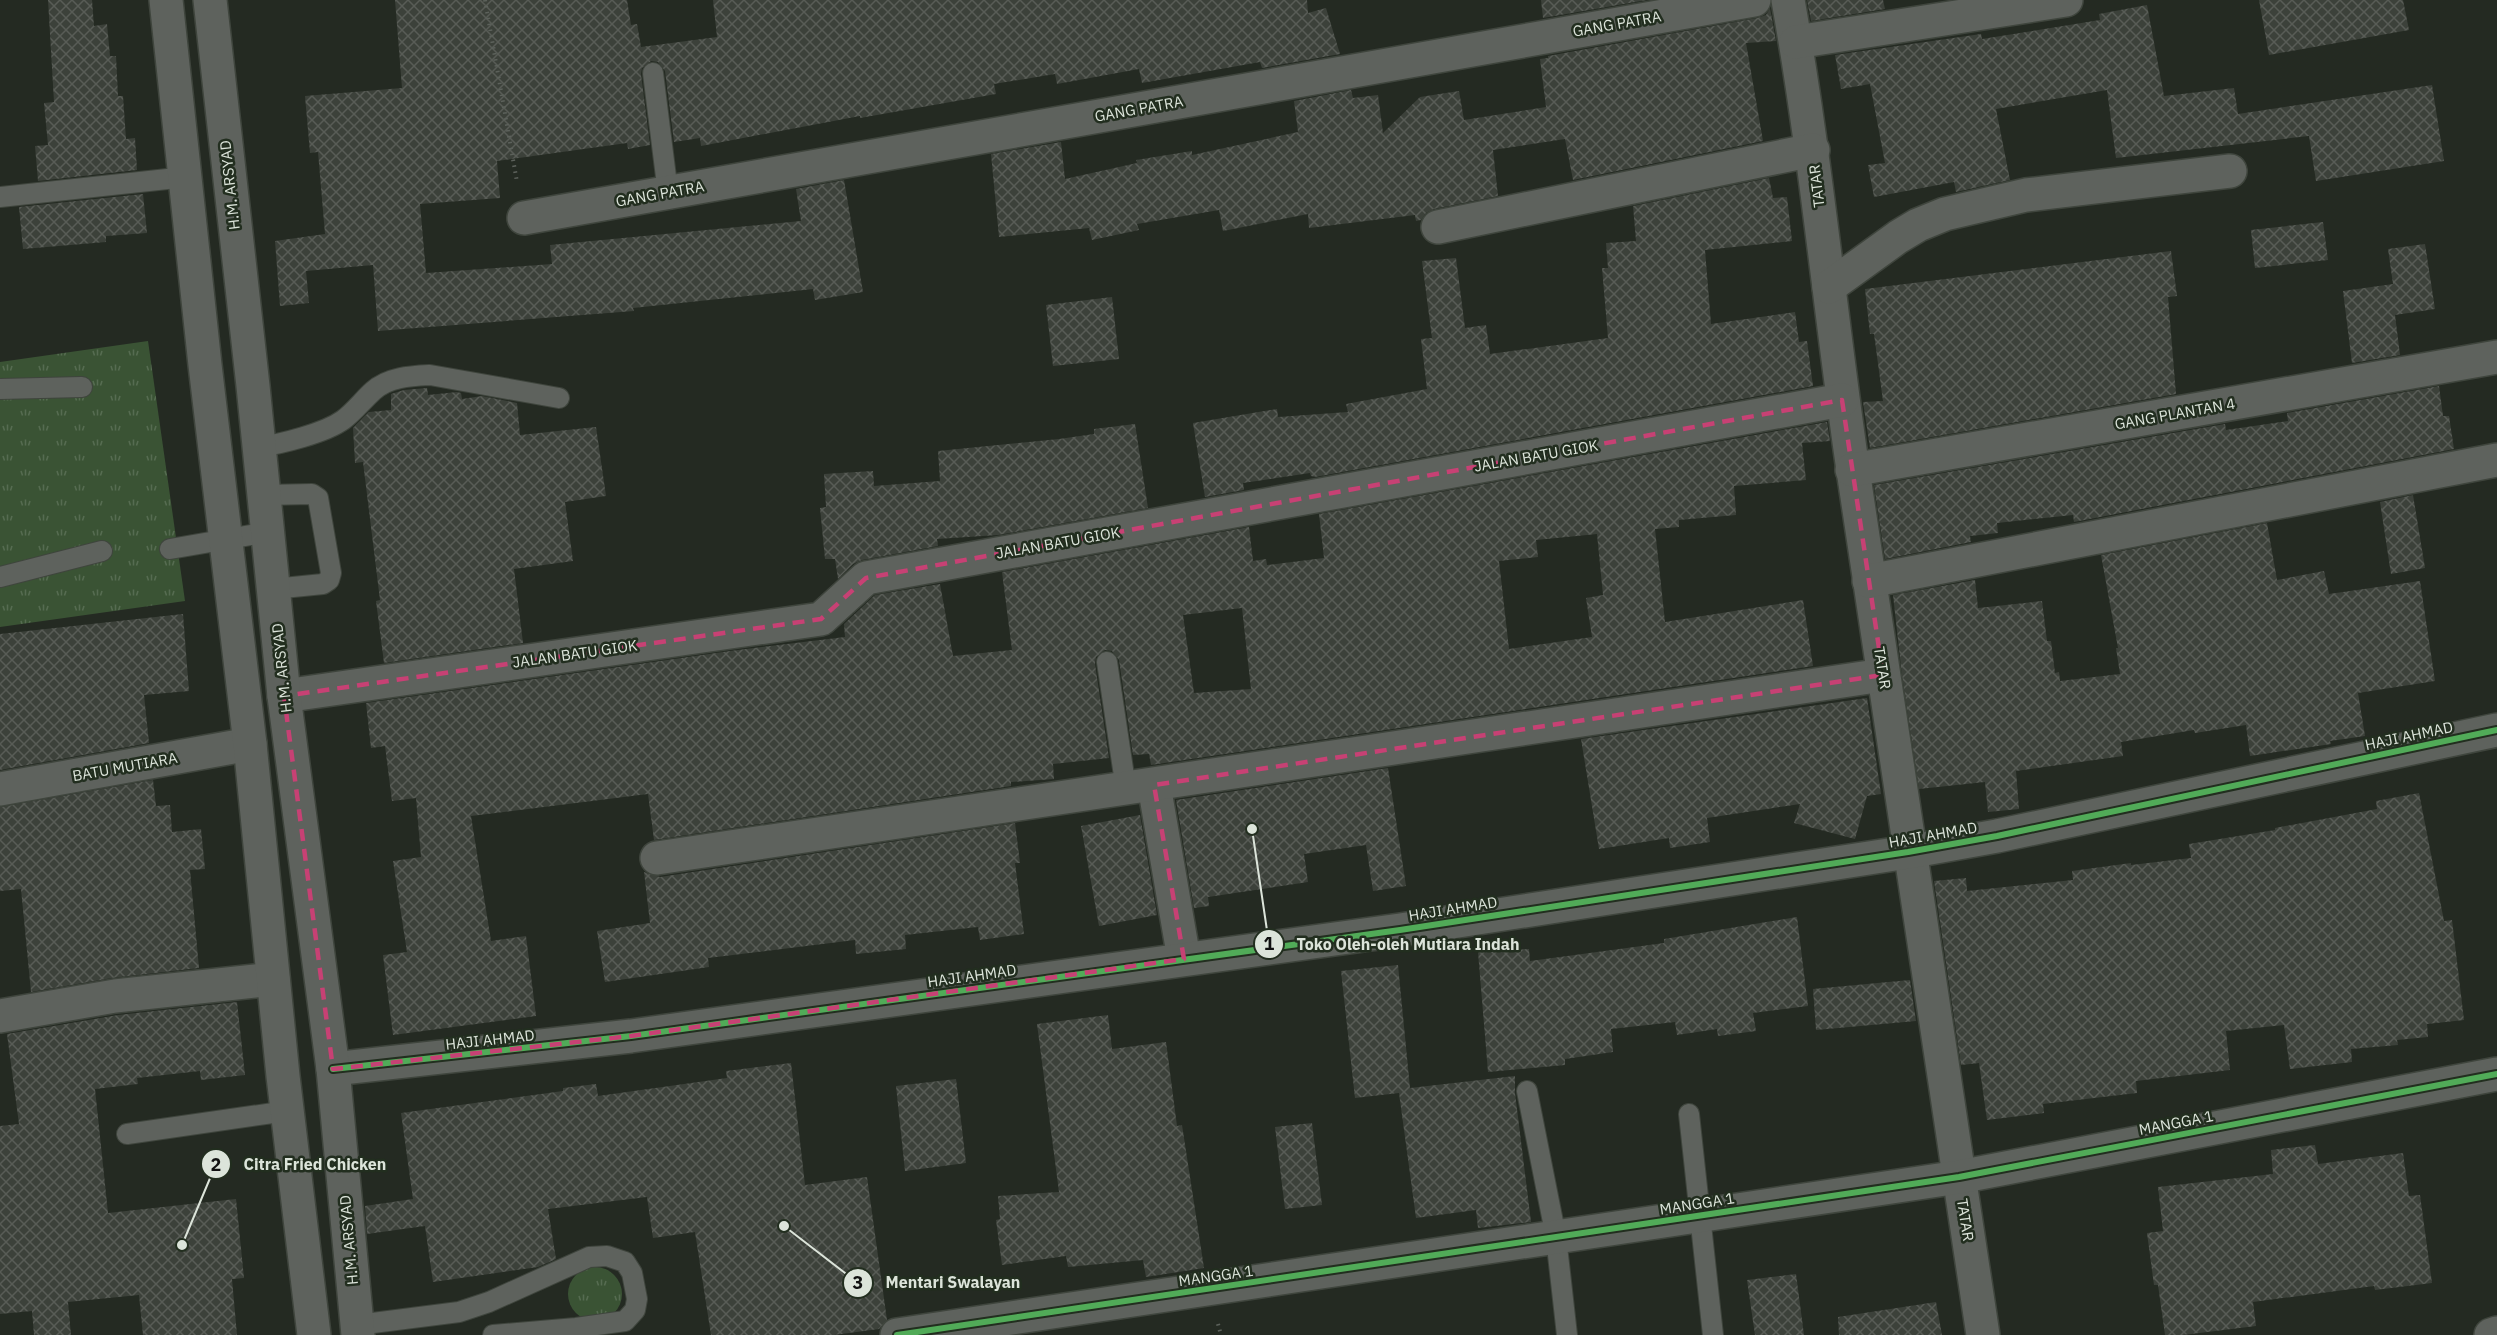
<svg xmlns="http://www.w3.org/2000/svg" width="2497" height="1335" viewBox="0 0 2497 1335" font-family="'IBM Plex Sans',sans-serif">
<defs>
<pattern id="grass-tufts" width="24" height="20" patternUnits="userSpaceOnUse" patternTransform="scale(1.5)"><rect width="24" height="20" fill="#3a5334"/><path d="M3 7l-1-3M5 7V3M7 7l1-3M15 17l-1-3M17 17v-4M19 17l1-3" fill="none" stroke="#566c51"/></pattern>
<pattern id="building-cross-hatch" width="8" height="8" patternUnits="userSpaceOnUse" patternTransform="scale(1.5)"><rect width="8" height="8" fill="#3c413a"/><path d="M0 0l8 8M0 8l8-8" fill="none" stroke="#585c56"/></pattern>
</defs>
<rect width="100%" height="100%" fill="#242a22"/>
<g fill="url(#grass-tufts)">
<path d="M148 341 185 601 0 627V362Z"/>
<circle cx="595" cy="1294" r="27"/>
</g>
<g fill="url(#building-cross-hatch)" fill-rule="evenodd">
<path d="M48 0H92L94 26 107 24 110 56H116L118 96H123L126 139 135 138 137 170 38 181 35 146 48 145 44 103 54 102Z"/>
<path d="M395 0H627L631 25 637 24 641 47 717 37 713 0H1307L1308 13 1326 8 1340 54 1262 68 1260 62 1142 83 1139 69 1057 84 1055 74 994 84 996 94 860 118V116L701 146 700 138 674 142 665 71 658 62 651 61 642 68 641 74 650 145 628 149 627 143 497 161 500 198 420 204 426 273 552 264 550 245 801 221 796 189 844 180 863 292 815 300 813 289 633 308 634 311 378 331 373 265 306 271 309 303 280 306 275 241 325 234 318 152 310 153 305 96 402 88Z"/>
<path d="M1541 0H1647L1543 18Z"/>
<path d="M1807 0H1883L1885 9 1811 21Z"/>
<path d="M2259 0H2403L2409 30 2269 55Z"/>
<path d="M2147 5 2164 96 2234 88 2238 114 2432 85 2444 161 2316 181 2309 136 2116 158 2107 90 1996 109 2010 180 1956 192 1954 182 1874 197 1868 165 1885 163 1870 84 1841 89 1835 55 1981 34 1982 39 2100 20 2099 14Z"/>
<path d="M1770 8 1776 41 1746 43 1763 141 1573 180 1565 139 1493 150 1498 196 1434 209 1426 213 1421 220 1416 221 1415 215 1309 228 1308 214 1223 231 1219 210 1137 224 1139 230 1092 240 1089 228 999 237 991 154 1061 142 1065 179 1137 163 1136 160 1192 151V155L1298 132 1294 101 1351 90 1353 98 1378 95 1383 133 1420 97 1459 91 1464 120 1546 107 1540 59 1548 58V56L1757 18 1766 15Z"/>
<path d="M1769 178 1773 198 1787 197 1792 241 1705 250 1711 324 1795 312 1799 342 1807 341 1813 386 1315 477 1311 476 1310 473 1243 483 1244 490 1205 497 1193 423 1277 409 1278 417 1348 412 1346 404 1427 389 1421 339 1432 338 1422 261 1456 258 1465 328 1486 325 1490 354 1608 338 1602 268H1608L1606 243 1636 241 1633 206Z"/>
<path d="M143 194 147 233 106 236V242L23 249 19 207Z"/>
<path d="M2323 222 2328 260 2255 268 2251 230Z"/>
<path d="M2425 244 2435 309 2395 315 2400 355 2352 363 2343 291 2393 284 2388 249Z"/>
<path d="M2171 251 2177 296 2168 297 2176 394 1870 448 1863 402 1883 401 1874 334H1870L1865 289Z"/>
<path d="M1112 297 1119 359 1053 366 1046 305Z"/>
<path d="M2439 386 2443 416H2449L2454 449 2074 522 2073 515 1997 523 1998 533 1970 536 1971 542 1885 559 1874 485 2225 424 2226 430 2288 421 2287 413Z"/>
<path d="M427 388 428 395 457 392 461 393 462 399 482 396 517 403 520 435 596 427 606 496 565 502 573 561 514 569 523 643 384 663 376 601 380 600 363 462 355 463 353 428 369 412 391 410V394L404 390Z"/>
<path d="M1827 422 1830 441 1802 443 1806 480 1734 486 1736 515 1679 520V527L1655 529 1665 622 1803 600 1813 666 1151 765 1149 754 1133 755 1119 660 1112 651 1105 650 1096 657 1095 664 1109 758 1053 764 1054 779 1011 782V786L654 840 648 794 471 816 491 941 526 936 536 1016 393 1035 383 955 407 952 393 861 421 857 416 798 392 801 385 746 371 748 366 703 730 651 845 637 844 624 875 595 940 584 953 656 1012 650 1002 572 1249 527 1253 561 1266 559 1267 565 1324 558 1319 514ZM1597 534 1603 595 1586 598 1592 637 1509 649 1499 561 1538 557 1536 540ZM1242 608 1251 689 1194 693 1183 615Z"/>
<path d="M1135 424 1148 508 998 535 937 539 938 546 862 560 853 564 838 579 835 559H825L820 508 826 507 824 474 873 471 874 486 940 481 938 451 1059 439 1094 434V429Z"/>
<path d="M2413 495 2425 568 2391 574 2380 502Z"/>
<path d="M2267 523 2277 580 2324 571 2329 594 2420 581 2435 681 2358 693 2365 736 2330 741 2331 744 2250 756 2246 725 2195 733 2194 730 2121 742 2123 756 2016 771 2019 809 1988 812 1985 782 1919 789 1902 676 1893 595 1975 580 1978 608 2042 601 2047 641H2051L2055 673 2059 672 2060 681 2120 674 2116 648H2118L2101 555Z"/>
<path d="M183 614 189 691 144 695 149 743 0 770V634Z"/>
<path d="M1867 698 1881 794 1867 796 1855 839 1794 823 1800 804 1707 818 1710 842 1670 848 1669 838 1599 849 1581 739Z"/>
<path d="M1388 768 1406 886 1373 891 1366 845 1304 854 1308 882 1208 897 1209 906 1194 908 1176 800Z"/>
<path d="M153 780 156 806 170 805 172 832 201 829 205 869 190 870 199 968 112 978 31 992 21 889 0 891V807Z"/>
<path d="M2419 793 2444 921 2452 920 2464 1020 2427 1024 2428 1037 2397 1040 2398 1045 2351 1049 2352 1062 2290 1069 2284 1025 2226 1031 2230 1070 2136 1081 2137 1093 2043 1104 2044 1113 1987 1120 1979 1063 1961 1065 1934 881 1966 878 1967 891 2073 880 2072 871 2131 863V865L2191 858 2189 844 2275 830V828L2377 809 2376 801Z"/>
<path d="M1140 815 1157 915 1099 926 1081 826Z"/>
<path d="M1015 823 1020 863H1015L1024 934 980 940 978 927 905 935 906 949 856 954 855 940 708 958 709 967 605 982 597 931 650 923 644 872 660 877Z"/>
<path d="M1797 917 1808 1006 1753 1013 1756 1031 1718 1036 1717 1029 1677 1035 1675 1022 1611 1029 1613 1052 1565 1059V1065L1488 1072 1478 952 1529 949 1530 961 1664 943V939Z"/>
<path d="M1398 965 1410 1088 1515 1076V1093L1531 1222 1478 1228 1476 1210 1416 1218 1399 1093 1355 1098 1341 971Z"/>
<path d="M1910 980 1916 1021 1816 1030 1813 989Z"/>
<path d="M237 1002 245 1075 201 1080 200 1071 137 1078 138 1084 95 1089 108 1213 236 1199 244 1278 232 1279 237 1335H143L139 1295 68 1302 71 1335H34L32 1311 0 1314V1126L19 1124 7 1034 118 1015Z"/>
<path d="M1108 1015 1112 1049 1166 1042 1177 1126 1182 1125 1204 1268 1146 1277 1143 1260 1068 1267 1066 1256 1002 1265 996 1220 1000 1219 998 1196 1059 1192 1037 1024Z"/>
<path d="M791 1063 805 1185 867 1177 887 1320 879 1329 834 1335H711L695 1232 653 1238 647 1197 548 1209 556 1259 538 1267 433 1282 425 1226 367 1234 365 1206 413 1199 401 1113 563 1091V1088L596 1084 598 1096 727 1078 726 1071Z"/>
<path d="M956 1079 966 1163 905 1171 896 1086Z"/>
<path d="M1312 1123 1322 1205 1285 1209 1275 1127Z"/>
<path d="M2315 1145 2318 1164 2403 1153 2409 1196 2420 1195 2432 1283 2375 1290 2374 1286 2253 1302 2256 1326 2183 1335H2165L2158 1285H2154L2147 1233 2163 1231 2158 1187 2273 1174 2271 1150Z"/>
<path d="M1796 1274 1804 1335H1755L1747 1280Z"/>
<path d="M1936 1302 1942 1335H1839L1838 1317Z"/>
</g>
<g fill="none" stroke-linecap="round" stroke-linejoin="round">
<defs>
<g id="service">
<path d="M653 73 668 193"/>
<path d="M0 197 186 177"/>
<path d="M0 389 82 387"/>
<path d="M259 447C281 444 325 433 343 420 354 412 363 400 373 391 388 377 411 376 430 375L559 398"/>
<path d="M264 495 312 494 318 498 331 573 329 580 323 584 273 589"/>
<path d="M170 549 268 532"/>
<path d="M0 577 102 551"/>
<path d="M1107 662 1126 789"/>
<path d="M1527 1091 1556 1237 1567 1335"/>
<path d="M1689 1114 1713 1335"/>
<path d="M127 1134 287 1111"/>
<path d="M357 1325 459 1312 489 1302 589 1257 607 1256 625 1262 632 1273 637 1299 635 1310 625 1321 576 1328 493 1335"/>
</g>
<g id="minor">
<path d="M1788 0C1816 156 1830 313 1853 470 1894 759 1939 1047 1983 1335"/>
<path d="M1796 42 2066 0"/>
<path d="M524 218 1754 0"/>
<path d="M1438 227 1813 150"/>
<path d="M1829 287 1898 237 1918 225 1945 214 2026 195 2230 171"/>
<path d="M1852 470 2497 357"/>
<path d="M1869 581 2497 460"/>
<path d="M284 696 821 619 866 578 1842 400"/>
<path d="M1154 785 1184 959"/>
<path d="M0 789 250 744"/>
<path d="M657 858 1883 675"/>
<path d="M0 1016 115 996 273 979"/>
<path d="M333 1069 631 1036 1400 930 1908 852 1997 836 2497 730"/>
<path d="M897 1335 1959 1177 2497 1074"/>
<path d="M2491 1335 2497 1333"/>
</g>
<g id="tertiary">
<path d="M166 0 205 365 250 744 283 1076 314 1335"/>
<path d="M210 0 253 386 284 696 333 1069 358 1335"/>
</g>
</defs>
<use href="#service" stroke="#3f453d" stroke-width="22"/>
<use href="#minor" stroke="#3f453d" stroke-width="36"/>
<use href="#tertiary" stroke="#3f453d" stroke-width="36"/>
<g stroke="#5c615b" stroke-width="4" stroke-dasharray="1.5 4.5" stroke-linecap="butt">
<path d="M485 0 517 182"/>
<path d="M1218 1324 1221 1335"/>
</g>
<use href="#service" stroke="#5e625d" stroke-width="20"/>
<use href="#minor" stroke="#5e625d" stroke-width="33"/>
<use href="#tertiary" stroke="#5e625d" stroke-width="33"/>
<defs>
<g id="cycleway">
<path d="M333 1069 631 1036 1400 930 1908 852 1997 836 2497 730"/>
<path d="M897 1335 1959 1177 2497 1074"/>
</g>
</defs>
<use href="#cycleway" stroke="#222e1f" stroke-width="10"/>
<use href="#cycleway" stroke="#51ab58" stroke-width="6"/>
</g>
<path fill="none" stroke="#c74174" stroke-width="4.5" stroke-dasharray="12 8" stroke-linejoin="round" d="M1842 400 1883 675 1154 785 1184 959 631 1036 333 1069 284 696 821 619 866 578Z"/>
<g text-anchor="middle" stroke-width="5" stroke-linejoin="round" paint-order="stroke">
<g font-size="15" fill="#dce4da" stroke="#222e1f">
<text transform="translate(1617 24) rotate(-10)" y="5">GANG PATRA</text>
<text transform="translate(1139 109) rotate(-10)" y="5">GANG PATRA</text>
<text transform="translate(230 185) rotate(-96)" y="5">H.M. ARSYAD</text>
<text transform="translate(1817 186) rotate(-97)" y="5">TATAR</text>
<text transform="translate(660 194) rotate(-10)" y="5">GANG PATRA</text>
<text transform="translate(2175 414) rotate(-10)" y="5">GANG PLANTAN 4</text>
<text transform="translate(1536 456) rotate(-10)" y="5">JALAN BATU GIOK</text>
<text transform="translate(1058 543) rotate(-10)" y="5">JALAN BATU GIOK</text>
<text transform="translate(575 654) rotate(-8)" y="5">JALAN BATU GIOK</text>
<text transform="translate(282 668) rotate(-96)" y="5">H.M. ARSYAD</text>
<text transform="translate(1882 668) rotate(81)" y="5">TATAR</text>
<text transform="translate(2409 736) rotate(-12)" y="5">HAJI AHMAD</text>
<text transform="translate(125 767) rotate(-10)" y="5">BATU MUTIARA</text>
<text transform="translate(1933 835) rotate(-10)" y="5">HAJI AHMAD</text>
<text transform="translate(1453 909) rotate(-9)" y="5">HAJI AHMAD</text>
<text transform="translate(972 976) rotate(-8)" y="5">HAJI AHMAD</text>
<text transform="translate(490 1040) rotate(-6)" y="5">HAJI AHMAD</text>
<text transform="translate(2176 1123) rotate(-11)" y="5">MANGGA 1</text>
<text transform="translate(1697 1204) rotate(-9)" y="5">MANGGA 1</text>
<text transform="translate(1965 1220) rotate(81)" y="5">TATAR</text>
<text transform="translate(349 1240) rotate(-95)" y="5">H.M. ARSYAD</text>
<text transform="translate(1216 1276) rotate(-8)" y="5">MANGGA 1</text>
</g>
</g>
<path fill="none" stroke="#dce4da" stroke-width="2" d="M1252 829L1269 944M182 1245L216 1164M784 1226L858 1283"/>
<g fill="#dce4da" stroke="#222e1f" stroke-width="2">
<circle cx="1252" cy="829" r="6"/>
<circle cx="182" cy="1245" r="6"/>
<circle cx="784" cy="1226" r="6"/>
<circle cx="1269" cy="944" r="15"/>
<circle cx="216" cy="1164" r="15"/>
<circle cx="858" cy="1283" r="15"/>
</g>
<g font-size="18" text-anchor="middle" font-weight="bold" fill="#111">
<text x="1269" y="950">1</text>
<text x="216" y="1171">2</text>
<text x="858" y="1289">3</text>
</g>
<g font-size="16" text-anchor="middle" font-weight="bold" fill="#dce4da" stroke="#222e1f" stroke-width="5" stroke-linejoin="round" paint-order="stroke">
<text x="1408" y="950">Toko Oleh-oleh Mutiara Indah</text>
<text x="315" y="1170">Citra Fried Chicken</text>
<text x="953" y="1288">Mentari Swalayan</text>
</g>
</svg>
